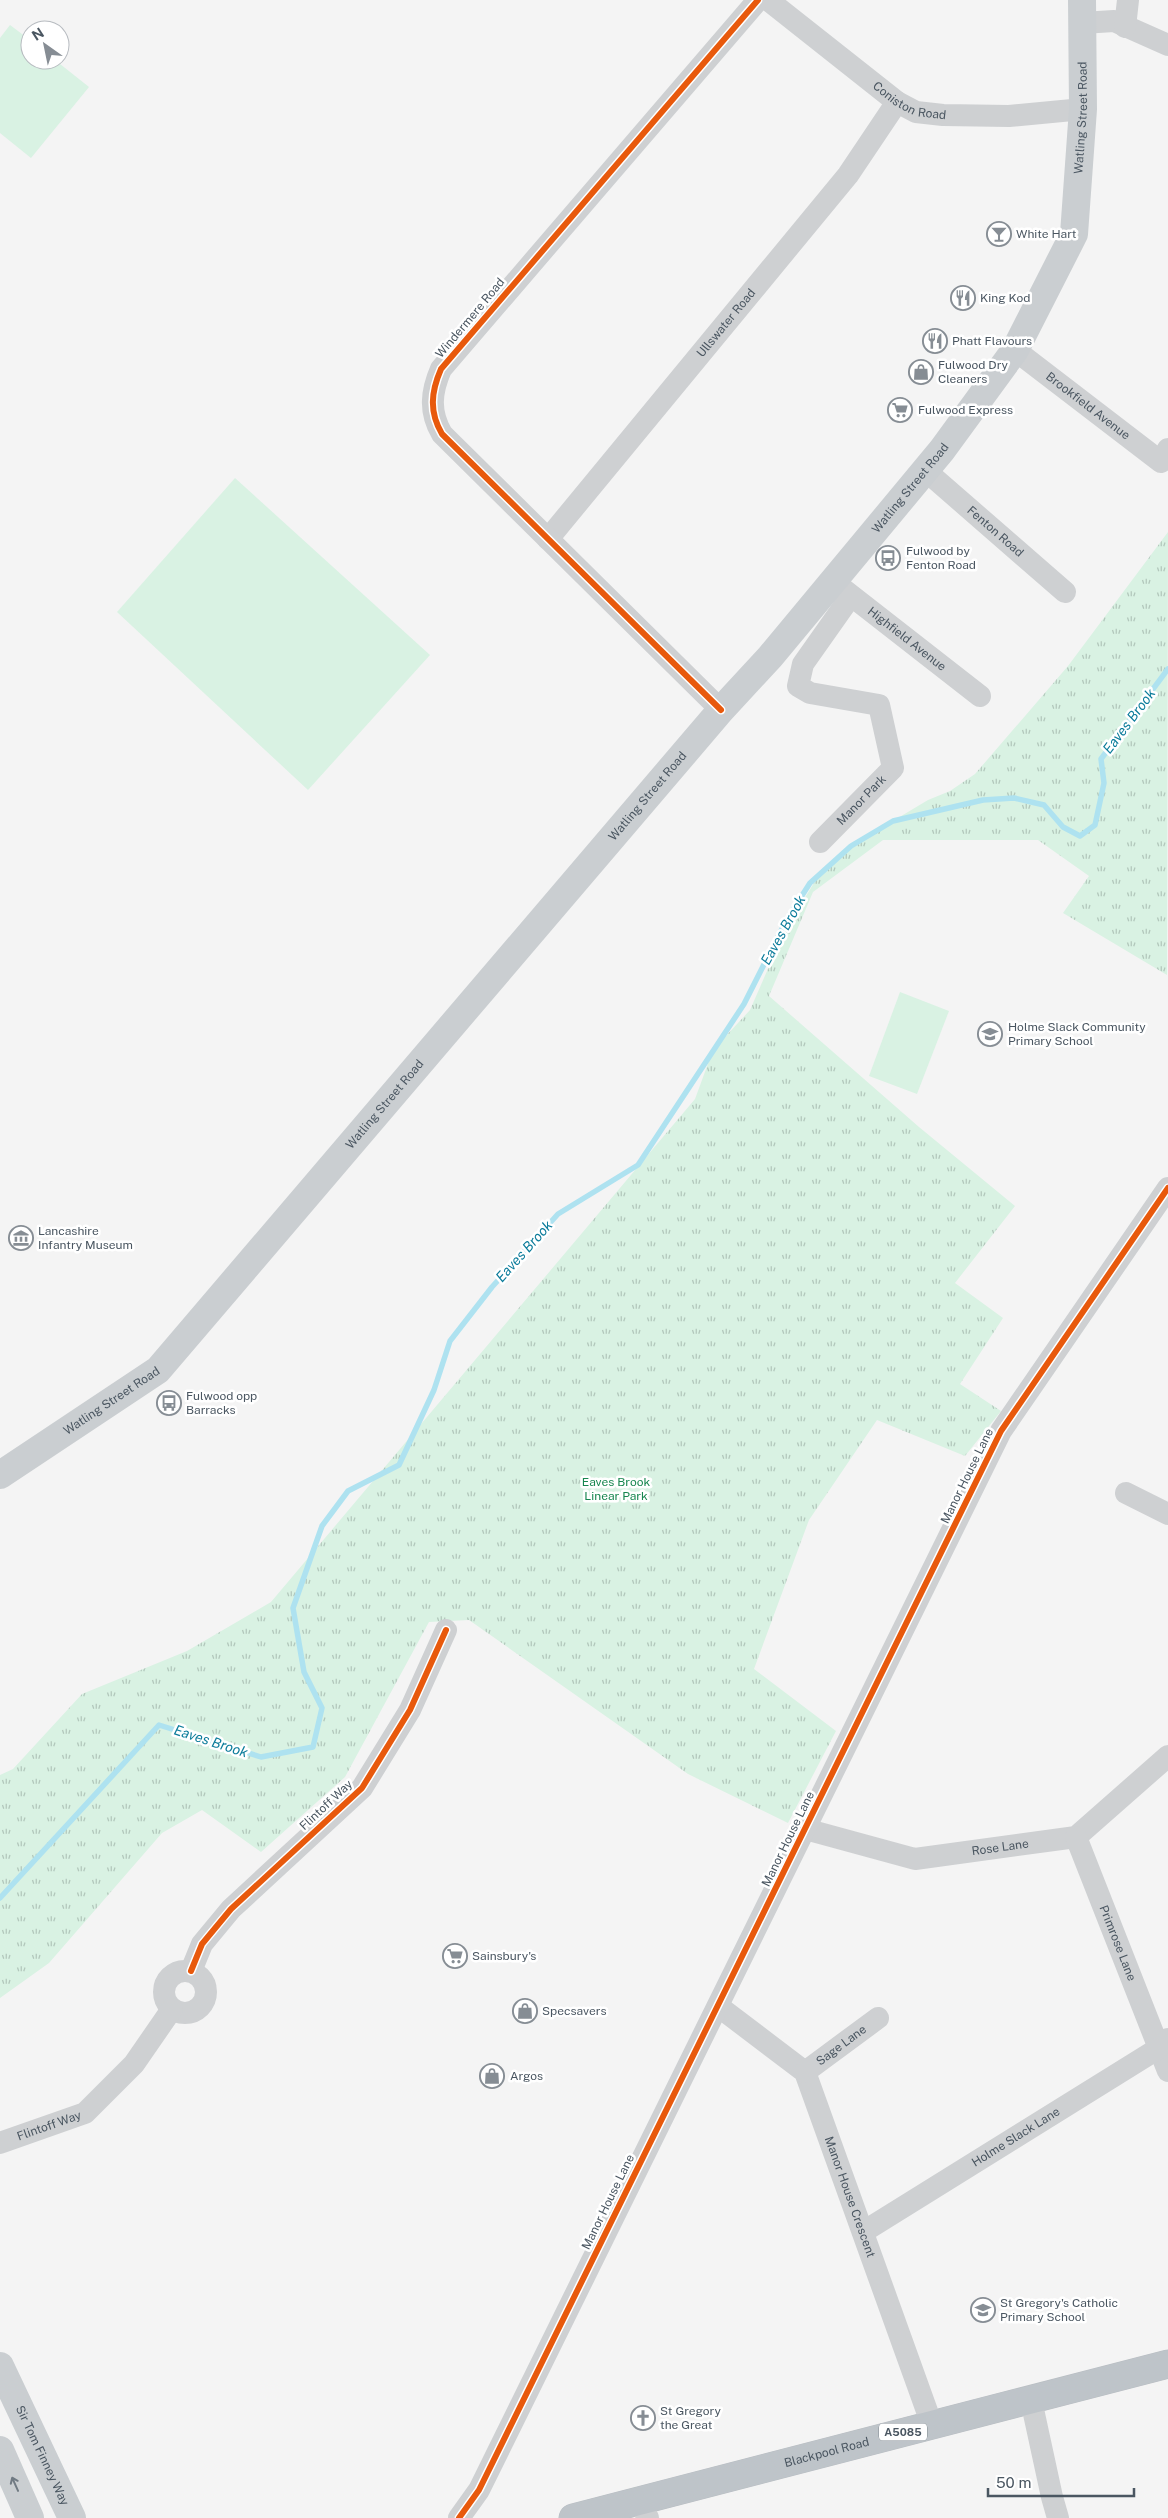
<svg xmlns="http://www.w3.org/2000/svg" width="1168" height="2518" viewBox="0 0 1168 2518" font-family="'Public Sans',sans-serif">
<defs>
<pattern id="grass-tufts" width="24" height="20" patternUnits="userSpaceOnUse" patternTransform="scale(1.25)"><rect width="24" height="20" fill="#d9f2e3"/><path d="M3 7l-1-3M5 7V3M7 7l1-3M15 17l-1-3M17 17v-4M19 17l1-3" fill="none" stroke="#b2c7bb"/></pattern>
</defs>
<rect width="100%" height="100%" fill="#f4f4f4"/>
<path fill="url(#grass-tufts)" d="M1168 532 1167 975 1063 913 1089 876 1038 840H883L813 892 769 996 919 1127 1015 1206 955 1283 1003 1318 960 1384 1001 1411 965 1456 877 1420 809 1520 754 1669 836 1731 788 1823 688 1774 469 1620 429 1622 345 1777 261 1852 202 1810 162 1833 49 1963 0 1998V1775L13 1769 82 1694 187 1651 271 1602 695 1099 713 1050 750 1010 784 932 817 878 851 846 928 800 950 791 975 774 1068 666Z"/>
<g fill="#d9f2e3">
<path d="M10 25 30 40V60H55L89 87 31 158 0 133V38Z"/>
<path d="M235 478 430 655 308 790 117 612Z"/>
<path d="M900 992 949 1011 917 1094 869 1076Z"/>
</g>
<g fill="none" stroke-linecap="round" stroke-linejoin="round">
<path stroke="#aee2f0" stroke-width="5.5" d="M0 1898 159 1725 261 1757 313 1747 322 1708 304 1672 293 1608 322 1526 348 1491 399 1465 434 1390 450 1341 492 1287 558 1214 638 1165 744 1004 787 919 810 883 851 846 893 821 983 800 1014 798 1044 805 1063 827 1080 836 1095 825 1104 783 1101 759 1168 669"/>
<defs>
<g id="highway">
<path id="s15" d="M573 2518 1168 2364"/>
</g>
</defs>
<use href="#highway" stroke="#b9bec3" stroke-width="29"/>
<g stroke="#ced0d2" stroke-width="22">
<path id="s1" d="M768 0 897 102 916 112 943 115 1009 116 1083 109"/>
<path d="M1082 23 1114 21 1168 45"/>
<path d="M1125 27 1128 0"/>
<path id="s2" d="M1015 350 1161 462 1168 449"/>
<path id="s3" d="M926 471 1065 592"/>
<path id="s4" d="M548 539 848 175 897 102"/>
<path id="s5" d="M839 586 980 696"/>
<path d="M721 710 442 434C429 412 431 392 441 369L758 0"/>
<path id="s6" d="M820 842 893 768 879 705 810 693 798 686 803 664 851 596"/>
<path d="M1126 1493 1168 1514"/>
<path id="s7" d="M805 1829 915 1859 1076 1837 1168 1756"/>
<path id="s8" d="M1076 1837 1168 2071"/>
<circle cx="185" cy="1992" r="21"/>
<path d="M191 1971 202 1944 231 1909 362 1788 410 1710 446 1630"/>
<path id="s9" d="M718 2006 805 2072 932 2425"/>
<path id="s10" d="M805 2072 878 2018"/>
<path id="s11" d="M0 2143 85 2113 134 2064 172 2009"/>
<path id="s12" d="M863 2232 1159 2048 1168 2039"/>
<path d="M1031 2400 1052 2497 1058 2518"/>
<path d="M639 2501 648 2518"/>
<path d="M459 2518 479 2490 1001 1431 1168 1188"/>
</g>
<g stroke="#caced1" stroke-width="28">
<path id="s13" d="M0 1475 158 1370 721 710 770 657 942 450 1015 350 1074 234 1083 109 1082 0"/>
<path id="s14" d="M0 2366 72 2518"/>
<path d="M0 2450 30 2518"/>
</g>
<use href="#highway" stroke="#bec4c9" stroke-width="28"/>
<defs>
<g id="cycleway">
<path d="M721 710 442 434C429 412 431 392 441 369L758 0"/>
<path d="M191 1971 202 1944 231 1909 362 1788 410 1710 446 1630"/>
<path d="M459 2518 479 2490 1001 1431 1168 1188"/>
</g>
</defs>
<use href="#cycleway" stroke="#fff" stroke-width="9"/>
<use href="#cycleway" stroke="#e8590c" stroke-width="6"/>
</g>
<defs><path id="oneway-shaft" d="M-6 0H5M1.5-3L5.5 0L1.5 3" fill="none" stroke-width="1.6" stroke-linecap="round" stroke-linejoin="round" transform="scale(1.25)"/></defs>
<use stroke="#707a83" href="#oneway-shaft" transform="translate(15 2484) rotate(-114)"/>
<defs>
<symbol id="bar-ring" viewBox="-11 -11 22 22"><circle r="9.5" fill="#fff" stroke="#868d94" stroke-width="1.5"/><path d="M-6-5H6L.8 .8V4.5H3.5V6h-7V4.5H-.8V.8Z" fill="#868d94"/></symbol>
<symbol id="restaurant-ring" viewBox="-11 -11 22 22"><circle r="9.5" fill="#fff" stroke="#868d94" stroke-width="1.5"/><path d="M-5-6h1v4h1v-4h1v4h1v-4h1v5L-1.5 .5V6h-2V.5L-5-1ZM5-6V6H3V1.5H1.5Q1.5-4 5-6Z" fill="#868d94"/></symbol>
<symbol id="shop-ring" viewBox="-11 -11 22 22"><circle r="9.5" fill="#fff" stroke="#868d94" stroke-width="1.5"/><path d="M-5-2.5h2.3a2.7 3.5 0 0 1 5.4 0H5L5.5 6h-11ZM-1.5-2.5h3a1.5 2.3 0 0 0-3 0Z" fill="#868d94"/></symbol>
<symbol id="supermarket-ring" viewBox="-11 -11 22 22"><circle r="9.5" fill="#fff" stroke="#868d94" stroke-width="1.5"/><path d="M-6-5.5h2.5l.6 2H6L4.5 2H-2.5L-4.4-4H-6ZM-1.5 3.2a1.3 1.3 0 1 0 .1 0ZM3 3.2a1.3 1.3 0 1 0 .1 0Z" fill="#868d94"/></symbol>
<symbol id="bus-ring" viewBox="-11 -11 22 22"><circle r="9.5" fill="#fff" stroke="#868d94" stroke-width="1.5"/><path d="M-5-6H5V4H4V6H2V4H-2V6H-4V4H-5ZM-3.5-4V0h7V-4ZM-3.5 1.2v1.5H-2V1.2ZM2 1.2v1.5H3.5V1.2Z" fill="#868d94"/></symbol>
<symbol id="school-ring" viewBox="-11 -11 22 22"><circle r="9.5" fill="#fff" stroke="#868d94" stroke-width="1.5"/><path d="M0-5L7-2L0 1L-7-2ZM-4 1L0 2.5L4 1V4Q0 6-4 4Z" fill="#868d94"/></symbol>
<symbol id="museum-ring" viewBox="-11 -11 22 22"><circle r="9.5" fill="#fff" stroke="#868d94" stroke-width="1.5"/><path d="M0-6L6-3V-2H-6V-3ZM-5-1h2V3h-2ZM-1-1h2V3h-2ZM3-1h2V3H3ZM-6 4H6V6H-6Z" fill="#868d94"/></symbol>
<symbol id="church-ring" viewBox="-11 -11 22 22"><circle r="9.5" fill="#fff" stroke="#868d94" stroke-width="1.5"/><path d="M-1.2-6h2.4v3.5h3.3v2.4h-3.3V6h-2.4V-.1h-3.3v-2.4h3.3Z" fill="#868d94"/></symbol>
</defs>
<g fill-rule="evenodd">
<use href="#bar-ring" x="985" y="220" width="28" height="28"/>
<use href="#restaurant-ring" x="949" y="284" width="28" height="28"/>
<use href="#restaurant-ring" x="921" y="327" width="28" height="28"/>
<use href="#shop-ring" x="907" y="358" width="28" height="28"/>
<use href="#supermarket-ring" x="886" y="396" width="28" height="28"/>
<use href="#bus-ring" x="874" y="544" width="28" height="28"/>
<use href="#school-ring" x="976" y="1020" width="28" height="28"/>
<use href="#museum-ring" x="7" y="1224" width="28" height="28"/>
<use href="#bus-ring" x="155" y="1389" width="28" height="28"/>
<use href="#supermarket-ring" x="441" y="1942" width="28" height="28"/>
<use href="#shop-ring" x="511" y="1997" width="28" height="28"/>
<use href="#shop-ring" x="478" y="2062" width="28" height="28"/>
<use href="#school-ring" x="969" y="2296" width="28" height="28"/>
<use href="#church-ring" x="629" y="2404" width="28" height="28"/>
</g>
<g text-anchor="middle" stroke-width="5" stroke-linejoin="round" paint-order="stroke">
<rect fill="#fff" stroke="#808990" stroke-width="1" x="879" y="2423.5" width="48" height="17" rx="4"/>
<g font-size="11" font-weight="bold" fill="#4a5661">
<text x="903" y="2436">A5085</text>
</g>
<g font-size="12" fill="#4a5661" stroke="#fff">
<text dy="4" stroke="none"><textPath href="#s1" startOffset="176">Coniston Road</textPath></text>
<text dy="4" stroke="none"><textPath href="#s13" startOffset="1769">Watling Street Road</textPath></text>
<text transform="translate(470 318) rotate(-50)" y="4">Windermere Road</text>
<text dy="4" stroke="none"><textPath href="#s4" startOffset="280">Ullswater Road</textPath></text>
<text dy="4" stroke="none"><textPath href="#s2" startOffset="92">Brookfield Avenue</textPath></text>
<text dy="4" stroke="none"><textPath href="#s13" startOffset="1349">Watling Street Road</textPath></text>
<text dy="4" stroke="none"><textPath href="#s3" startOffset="92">Fenton Road</textPath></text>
<text dy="4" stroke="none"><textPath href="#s5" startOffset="86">Highfield Avenue</textPath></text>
<text dy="4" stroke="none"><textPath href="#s13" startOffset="944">Watling Street Road</textPath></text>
<text dy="4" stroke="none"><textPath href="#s6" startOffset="59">Manor Park</textPath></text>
<text dy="4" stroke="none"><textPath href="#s13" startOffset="539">Watling Street Road</textPath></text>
<text dy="4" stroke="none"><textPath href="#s13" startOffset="134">Watling Street Road</textPath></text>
<text transform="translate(967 1476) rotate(-64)" y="4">Manor House Lane</text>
<text transform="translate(326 1805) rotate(-43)" y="4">Flintoff Way</text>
<text transform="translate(788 1839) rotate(-64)" y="4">Manor House Lane</text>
<text dy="4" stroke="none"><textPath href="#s7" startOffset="200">Rose Lane</textPath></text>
<text dy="4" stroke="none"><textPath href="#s8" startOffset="114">Primrose Lane</textPath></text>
<text dy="4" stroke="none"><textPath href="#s10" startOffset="45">Sage Lane</textPath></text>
<text dy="4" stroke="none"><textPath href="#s11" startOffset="52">Flintoff Way</textPath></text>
<text dy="4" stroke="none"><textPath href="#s12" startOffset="180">Holme Slack Lane</textPath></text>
<text dy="4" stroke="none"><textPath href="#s9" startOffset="242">Manor House Crescent</textPath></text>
<text transform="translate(608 2202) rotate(-64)" y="4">Manor House Lane</text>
<text dy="4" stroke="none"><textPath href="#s15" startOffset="262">Blackpool Road</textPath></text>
<text dy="4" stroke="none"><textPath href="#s14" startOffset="99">Sir Tom Finney Way</textPath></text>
</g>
<g font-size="12" fill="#4a5661" stroke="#fff" text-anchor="start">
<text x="1016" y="238">White Hart</text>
<text x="980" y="302">King Kod</text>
<text x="952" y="345">Phatt Flavours</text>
<text x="938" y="369">Fulwood Dry<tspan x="938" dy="14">Cleaners</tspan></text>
<text x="918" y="414">Fulwood Express</text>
<text x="906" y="555">Fulwood by<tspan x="906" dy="14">Fenton Road</tspan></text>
<text x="1008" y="1031">Holme Slack Community<tspan x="1008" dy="14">Primary School</tspan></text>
<text x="38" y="1235">Lancashire<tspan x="38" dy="14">Infantry Museum</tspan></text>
<text x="186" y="1400">Fulwood opp<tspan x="186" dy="14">Barracks</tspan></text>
<text x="472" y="1960">Sainsbury's</text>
<text x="542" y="2015">Specsavers</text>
<text x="510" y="2080">Argos</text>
<text x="1000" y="2307">St Gregory's Catholic<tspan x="1000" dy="14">Primary School</tspan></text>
<text x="660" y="2415">St Gregory<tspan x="660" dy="14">the Great</tspan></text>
</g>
<g font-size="12" fill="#17864f" stroke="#fff">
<text x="616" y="1486">Eaves Brook<tspan x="616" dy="14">Linear Park</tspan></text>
</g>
<g font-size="14" font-style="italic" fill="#0c7c9b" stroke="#fff">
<text transform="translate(1129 721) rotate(-53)" y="5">Eaves Brook</text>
<text transform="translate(783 930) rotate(-61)" y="5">Eaves Brook</text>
<text transform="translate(524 1251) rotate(-48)" y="5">Eaves Brook</text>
<text transform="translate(211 1741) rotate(18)" y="5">Eaves Brook</text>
</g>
</g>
<g transform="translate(45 45) rotate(327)"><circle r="24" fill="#ffffff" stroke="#b7bbc0"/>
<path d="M0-4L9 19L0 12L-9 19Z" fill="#868d94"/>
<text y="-8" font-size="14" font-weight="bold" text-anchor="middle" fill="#4a5661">N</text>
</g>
<path d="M988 2488v8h146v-8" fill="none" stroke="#4a5661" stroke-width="2.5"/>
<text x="996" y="2488" font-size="15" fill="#4a5661" stroke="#ffffff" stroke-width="4" paint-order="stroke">50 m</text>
</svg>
